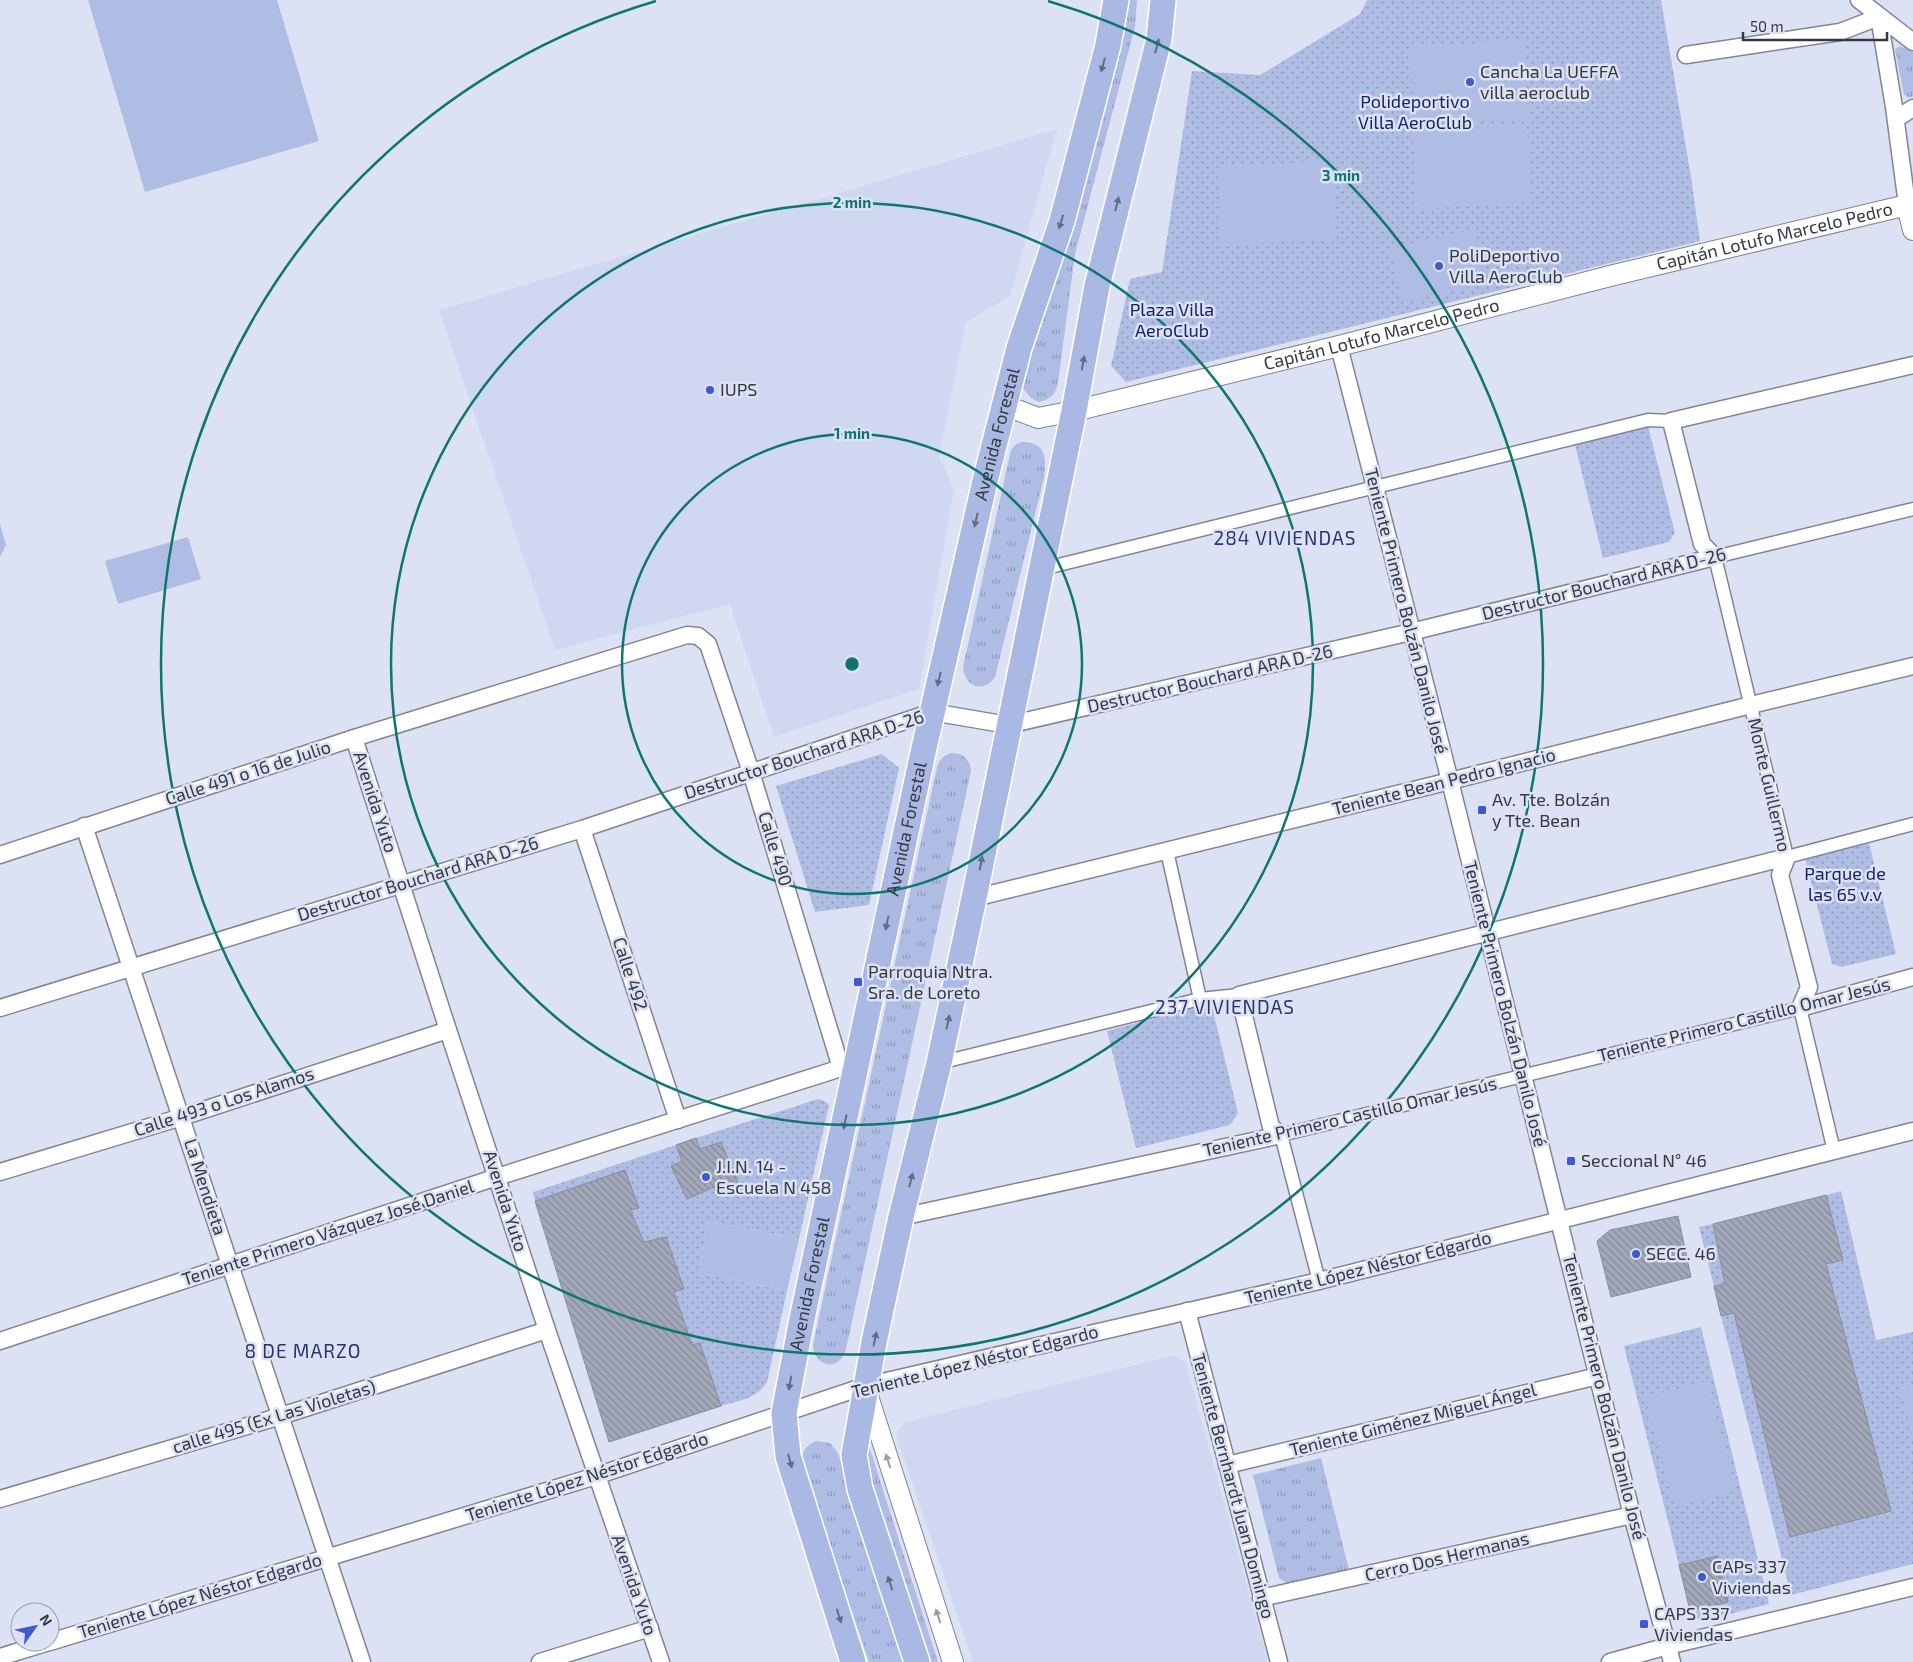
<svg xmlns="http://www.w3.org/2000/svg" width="1913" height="1662" viewBox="0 0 1913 1662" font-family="'Exo 2',sans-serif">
<defs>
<pattern id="grass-tufts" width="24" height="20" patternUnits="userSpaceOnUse" patternTransform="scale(1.25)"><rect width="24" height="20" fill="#afbde4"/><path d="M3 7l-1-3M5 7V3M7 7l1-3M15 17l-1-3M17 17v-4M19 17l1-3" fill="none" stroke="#8f9bba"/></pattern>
<pattern id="park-dots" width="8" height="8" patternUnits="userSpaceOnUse" patternTransform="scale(1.25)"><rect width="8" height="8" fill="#afbde4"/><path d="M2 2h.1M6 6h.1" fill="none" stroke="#8f9bba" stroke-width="1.8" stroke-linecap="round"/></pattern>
<pattern id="building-back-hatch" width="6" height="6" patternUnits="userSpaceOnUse" patternTransform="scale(1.25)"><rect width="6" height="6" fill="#a2a8b9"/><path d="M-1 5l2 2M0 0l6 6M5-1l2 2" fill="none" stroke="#858a98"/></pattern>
</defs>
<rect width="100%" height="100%" fill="#dce2f3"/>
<g fill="#cfd8f0">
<path d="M1057 129 1010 296 966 322 939 457 954 489 919 689 774 737 730 604 555 650 439 310Z"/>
<path d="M1175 1355 1186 1364 1268 1662H973L896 1435 905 1422Z"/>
</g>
<g fill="url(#grass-tufts)">
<path d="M1128 0H1137L1135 27 1075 254 1058 383C1056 394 1050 400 1039 402L1031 398 1021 386 1078 212 1126 27Z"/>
<path d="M1900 46 1913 52V96L1910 98 1904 95 1895 49Z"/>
<path d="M1022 442C1047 442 1046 459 1044 478L995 677C983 694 965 687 963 667L1011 450 1015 445Z"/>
<path d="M0 524 6 545 0 557Z"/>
<path d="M951 753C963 753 970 759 971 771L846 1349C840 1372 814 1368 813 1345L937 767C940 759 943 756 951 753Z"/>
<path d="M816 1441 830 1443 838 1453 906 1662H869L802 1467C801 1454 804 1446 816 1441Z"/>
<path d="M867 1441 869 1446 938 1662H930L890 1542 870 1493 862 1442Z"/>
<path d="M1321 1458 1349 1570 1289 1585 1279 1578 1253 1475Z"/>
</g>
<g fill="url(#park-dots)">
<path d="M1367 0H1661L1691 177 1700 241 1126 382 1111 366 1130 279 1162 272 1192 71 1260 75 1360 14Z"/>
<path d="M1648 426 1675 533 1669 542 1603 558 1575 445Z"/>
<path d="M882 754 899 768 869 905 815 912 776 786Z"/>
<path d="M1869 843 1896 954 1841 967 1832 964 1805 858Z"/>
<path d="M1211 1003 1238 1113 1230 1125 1136 1148 1107 1031Z"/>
<path d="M818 1099 824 1101 829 1105 799 1239 708 1221 699 1272 787 1291 767 1382C757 1399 738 1401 721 1406L700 1343 692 1345 674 1292 684 1289 666 1237 644 1242 630 1210 638 1208 625 1171 535 1201 533 1192 676 1145 682 1161 672 1166 687 1198 714 1187 717 1196 741 1190 721 1142 700 1149 696 1138Z"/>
<path d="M1841 1191 1876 1340 1913 1332V1564L1791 1595 1721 1316 1734 1313 1790 1537 1891 1511 1826 1264 1842 1260 1826 1195Z"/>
<path d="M1713 1224 1725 1284 1714 1286 1699 1227Z"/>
<path d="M1701 1327 1769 1604 1702 1621 1691 1615 1690 1611 1717 1556 1679 1565 1624 1346Z"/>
</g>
<g fill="#afbde4">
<path d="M88 0H277L319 141 145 192Z"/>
<path d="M1524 40 1529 118 1415 124 1410 47Z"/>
<path d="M1527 125 1531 202 1417 209 1412 131Z"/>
<path d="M1332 161 1337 239 1222 245 1218 167Z"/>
<path d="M1475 229 1488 282 1403 303 1390 249Z"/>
<path d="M188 537 201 579 118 604 105 561Z"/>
<path d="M708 1221 799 1239 787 1291 699 1272Z"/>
<path d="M1707 1381 1737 1491 1674 1506 1645 1397Z"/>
<path d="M1913 1386V1437L1901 1389Z"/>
</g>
<g fill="url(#building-back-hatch)" stroke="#888d9d">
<path d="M696 1138 700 1149 721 1142 741 1190 717 1196 714 1187 687 1199 671 1166 682 1161 676 1145Z"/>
<path d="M625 1170 639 1208 630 1210 644 1242 666 1237 684 1289 674 1292 692 1345 700 1343 721 1406 609 1442 535 1201Z"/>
<path d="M1826 1195 1843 1260 1826 1264 1891 1511 1790 1537 1734 1313 1721 1316 1714 1286 1725 1284 1713 1224Z"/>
<path d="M1678 1216 1691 1277 1611 1297 1597 1241 1610 1230Z"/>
<path d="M1718 1556 1728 1602 1690 1611 1679 1565Z"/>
</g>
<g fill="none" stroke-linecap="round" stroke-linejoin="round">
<defs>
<g id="pedestrian">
<path d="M1913 509 1715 557 1787 857 1913 824"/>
<path d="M1042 569 1648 420 1671 421"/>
<path d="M1167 851 1200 999"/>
<path d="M939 1063 1200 999 1239 995"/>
<path d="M1319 1281 1281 1135 1800 1008 1834 1151"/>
</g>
<g id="minor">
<path d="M1859 0 1913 42"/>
<path d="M1686 55 1840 32 1879 17 1894 107 1907 205"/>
<path d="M1896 119 1913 108"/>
<path d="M1339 346 1450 781 1632 1515 1672 1662"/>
<path d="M1715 557 1702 544 1671 421 1913 365"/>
<path d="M354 738 448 1030 547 1330 661 1662"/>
<path d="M84 826 362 1662"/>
<path d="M582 829 678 1120"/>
<path d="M0 855 354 738 687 635 698 636 708 644 751 772 841 1068"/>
<path d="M1787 857 1780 875 1809 987 1800 1008"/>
<path d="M974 898 1450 781 1751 705 1913 666"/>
<path d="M0 1008 582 829 932 712 1008 725 1411 632 1715 557"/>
<path d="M1800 1008 1913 977"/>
<path d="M1281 1135 1271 1127 1239 995 1787 857"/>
<path d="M0 1172 182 1117 448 1030"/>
<path d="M901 1217 1281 1135"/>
<path d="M1187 1311 1279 1662"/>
<path d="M0 1341 497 1177 841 1068 851 1072"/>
<path d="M1227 1465 1598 1376"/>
<path d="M0 1499 281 1416 547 1330"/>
<path d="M1261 1598 1632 1515"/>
<path d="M50 1642 596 1476 865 1386 1319 1281 1913 1131"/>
<path d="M0 1657 49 1642"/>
<path d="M540 1662 650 1628"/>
<path d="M1610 1662 1668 1646 1913 1587"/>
</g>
<g id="tertiary">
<path id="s1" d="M1004 405 1038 418 1074 411 1339 346 1614 275 1907 205 1913 230"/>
<path d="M866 1390 953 1662"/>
</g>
<g id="primary">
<path id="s2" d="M853 1662 788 1456 784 1413 802 1319 922 757 985 481 1019 348 1062 221 1108 45 1116 0"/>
<path d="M917 1662 860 1489 854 1455 874 1342 901 1217 939 1063 974 898 1074 411 1097 286 1159 39 1163 0"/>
</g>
</defs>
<use href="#pedestrian" stroke="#808595" stroke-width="15"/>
<use href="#minor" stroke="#808595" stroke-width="19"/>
<use href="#tertiary" stroke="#808595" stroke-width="22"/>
<use href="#primary" stroke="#fff" stroke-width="28"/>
<use href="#pedestrian" stroke="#fff" stroke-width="12"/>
<use href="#minor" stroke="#fff" stroke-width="16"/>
<use href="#tertiary" stroke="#fff" stroke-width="20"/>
<use href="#primary" stroke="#aab8e4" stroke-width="25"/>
</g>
<defs><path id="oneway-solid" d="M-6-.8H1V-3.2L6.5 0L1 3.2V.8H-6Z" transform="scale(1.25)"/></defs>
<g fill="#646c82">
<use href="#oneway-solid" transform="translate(1157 46) rotate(-76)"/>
<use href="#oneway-solid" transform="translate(1103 65) rotate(105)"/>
<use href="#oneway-solid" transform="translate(1117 204) rotate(-76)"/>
<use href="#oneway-solid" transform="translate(1061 222) rotate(107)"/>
<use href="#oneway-solid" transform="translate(1083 363) rotate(-80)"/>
<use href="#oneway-solid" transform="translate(976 520) rotate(103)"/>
<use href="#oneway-solid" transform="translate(939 679) rotate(103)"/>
<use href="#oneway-solid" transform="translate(981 863) rotate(-79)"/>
<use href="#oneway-solid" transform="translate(887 923) rotate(102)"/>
<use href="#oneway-solid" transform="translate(948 1022) rotate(-78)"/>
<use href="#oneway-solid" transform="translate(845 1122) rotate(102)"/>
<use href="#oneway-solid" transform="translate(911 1180) rotate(-76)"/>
<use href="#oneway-solid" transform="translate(875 1339) rotate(-78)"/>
<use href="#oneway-solid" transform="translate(790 1383) rotate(100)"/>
<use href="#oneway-solid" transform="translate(790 1461) rotate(75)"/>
<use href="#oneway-solid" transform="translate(890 1583) rotate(-108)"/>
<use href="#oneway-solid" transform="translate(839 1616) rotate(73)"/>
</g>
<g fill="#9a9ca0">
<use href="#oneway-solid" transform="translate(888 1461) rotate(-108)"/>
<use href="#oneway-solid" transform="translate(938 1616) rotate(-108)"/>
</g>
<g fill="none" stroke="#0f766e" stroke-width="2.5">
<circle cx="852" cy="664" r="230"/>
<circle cx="852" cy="664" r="461"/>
<path d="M1048 1A691 691 0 1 1 656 1"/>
</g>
<g fill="#4059cc" stroke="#dce2f3" stroke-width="2">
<circle cx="1470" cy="82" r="5"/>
<circle cx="1439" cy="266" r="5"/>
<circle cx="710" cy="390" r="5"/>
<rect x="1477" y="805" width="10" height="10" rx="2.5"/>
<rect x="853" y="977" width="10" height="10" rx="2.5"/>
<rect x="1566" y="1156" width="10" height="10" rx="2.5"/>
<circle cx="706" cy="1177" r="5"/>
<circle cx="1636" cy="1254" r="5"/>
<circle cx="1702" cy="1577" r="5"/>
<rect x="1639" y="1619" width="10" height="10" rx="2.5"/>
</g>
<g text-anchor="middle" stroke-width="5" stroke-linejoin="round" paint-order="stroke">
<g font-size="18" fill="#363940" stroke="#dce2f3" text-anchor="start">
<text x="1480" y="78">Cancha La UEFFA<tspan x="1480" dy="21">villa aeroclub</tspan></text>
<text x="1449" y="262">PoliDeportivo<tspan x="1449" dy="21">Villa AeroClub</tspan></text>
<text x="720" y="396">IUPS</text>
<text x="1492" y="806">Av. Tte. Bolzán<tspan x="1492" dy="21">y Tte. Bean</tspan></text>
<text x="868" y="978">Parroquia Ntra.<tspan x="868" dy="21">Sra. de Loreto</tspan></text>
<text x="1581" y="1167">Seccional N° 46</text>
<text x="716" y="1173">J.I.N. 14 -<tspan x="716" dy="21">Escuela N 458</tspan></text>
<text x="1646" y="1260">SECC. 46</text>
<text x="1712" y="1573">CAPs 337<tspan x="1712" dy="21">Viviendas</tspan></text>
<text x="1654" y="1620">CAPS 337<tspan x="1654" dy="21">Viviendas</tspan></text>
</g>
<g font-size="18" fill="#172367" stroke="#dce2f3">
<text x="1415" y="108">Polideportivo<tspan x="1415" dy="21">Villa AeroClub</tspan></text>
<text x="1172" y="316">Plaza Villa<tspan x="1172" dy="21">AeroClub</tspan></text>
<text x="1845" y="880">Parque de<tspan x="1845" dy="21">las 65 v.v</tspan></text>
</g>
<g font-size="18" fill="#363940" stroke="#dce2f3">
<text dy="6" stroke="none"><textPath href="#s1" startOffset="795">Capitán Lotufo Marcelo Pedro</textPath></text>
<text dy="6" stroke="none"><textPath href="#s1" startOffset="390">Capitán Lotufo Marcelo Pedro</textPath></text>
<text dy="6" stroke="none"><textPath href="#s2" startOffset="1261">Avenida Forestal</textPath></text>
<text transform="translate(1604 584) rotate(-14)" y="6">Destructor Bouchard ARA D-26</text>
<text transform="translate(1406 611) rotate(76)" y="6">Teniente Primero Bolzán Danilo José</text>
<text transform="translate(1210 679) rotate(-13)" y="6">Destructor Bouchard ARA D-26</text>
<text transform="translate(804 755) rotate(-18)" y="6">Destructor Bouchard ARA D-26</text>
<text transform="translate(248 773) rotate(-18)" y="6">Calle 491 o 16 de Julio</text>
<text transform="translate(1444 782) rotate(-14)" y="6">Teniente Bean Pedro Ignacio</text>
<text transform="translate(1769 785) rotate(77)" y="6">Monte Guillermo</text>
<text transform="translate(375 802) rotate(72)" y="6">Avenida Yuto</text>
<text dy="6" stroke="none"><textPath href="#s2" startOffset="856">Avenida Forestal</textPath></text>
<text transform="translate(775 849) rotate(73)" y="6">Calle 490</text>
<text transform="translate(418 879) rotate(-17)" y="6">Destructor Bouchard ARA D-26</text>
<text transform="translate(630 974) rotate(72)" y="6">Calle 492</text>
<text transform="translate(1505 1004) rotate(76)" y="6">Teniente Primero Bolzán Danilo José</text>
<text transform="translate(1744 1020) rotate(-14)" y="6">Teniente Primero Castillo Omar Jesús</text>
<text transform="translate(224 1102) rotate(-18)" y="6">Calle 493 o Los Alamos</text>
<text transform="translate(1350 1117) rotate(-13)" y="6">Teniente Primero Castillo Omar Jesús</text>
<text transform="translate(205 1187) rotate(72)" y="6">La Mendieta</text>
<text transform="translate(505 1201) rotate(72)" y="6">Avenida Yuto</text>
<text transform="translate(328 1233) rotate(-18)" y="6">Teniente Primero Vázquez José Daniel</text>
<text transform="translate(1368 1268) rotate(-14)" y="6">Teniente López Néstor Edgardo</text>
<text dy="6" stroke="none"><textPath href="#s2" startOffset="391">Avenida Forestal</textPath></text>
<text transform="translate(975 1362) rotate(-14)" y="6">Teniente López Néstor Edgardo</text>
<text transform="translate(1604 1397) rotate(76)" y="6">Teniente Primero Bolzán Danilo José</text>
<text transform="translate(274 1417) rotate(-17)" y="6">calle 495 (Ex Las Violetas)</text>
<text transform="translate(1413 1420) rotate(-14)" y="6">Teniente Giménez Miguel Ángel</text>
<text transform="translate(587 1477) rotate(-18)" y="6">Teniente López Néstor Edgardo</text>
<text transform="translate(1233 1486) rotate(75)" y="6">Teniente Bernhardt Juan Domingo</text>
<text transform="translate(1447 1557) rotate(-13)" y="6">Cerro Dos Hermanas</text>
<text transform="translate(634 1585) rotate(71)" y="6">Avenida Yuto</text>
<text transform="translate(200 1596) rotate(-17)" y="6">Teniente López Néstor Edgardo</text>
</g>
<g font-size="19" letter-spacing="1" fill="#27366f" stroke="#dce2f3">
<text x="1285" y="545">284 VIVIENDAS</text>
<text x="1225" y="1014">237 VIVIENDAS</text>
<text x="303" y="1358">8 DE MARZO</text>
</g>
</g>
<circle cx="852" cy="664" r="8" fill="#0f766e" stroke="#dce2f3" stroke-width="2.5"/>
<g font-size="15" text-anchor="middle" font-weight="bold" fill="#0f766e" stroke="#dce2f3" stroke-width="5" stroke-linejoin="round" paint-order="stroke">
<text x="1341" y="181">3 min</text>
<text x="852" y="208">2 min</text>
<text x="852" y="439">1 min</text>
</g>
<g transform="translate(35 1627) rotate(57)"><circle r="24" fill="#dce2f3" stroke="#9a9eab"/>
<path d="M0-4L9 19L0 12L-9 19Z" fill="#4059cc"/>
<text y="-8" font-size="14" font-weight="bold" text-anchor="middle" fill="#363940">N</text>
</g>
<path d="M1743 32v8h144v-8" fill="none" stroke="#363940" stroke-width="2.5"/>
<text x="1750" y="32" font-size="15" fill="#363940" stroke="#dce2f3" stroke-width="4" paint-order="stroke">50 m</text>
</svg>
